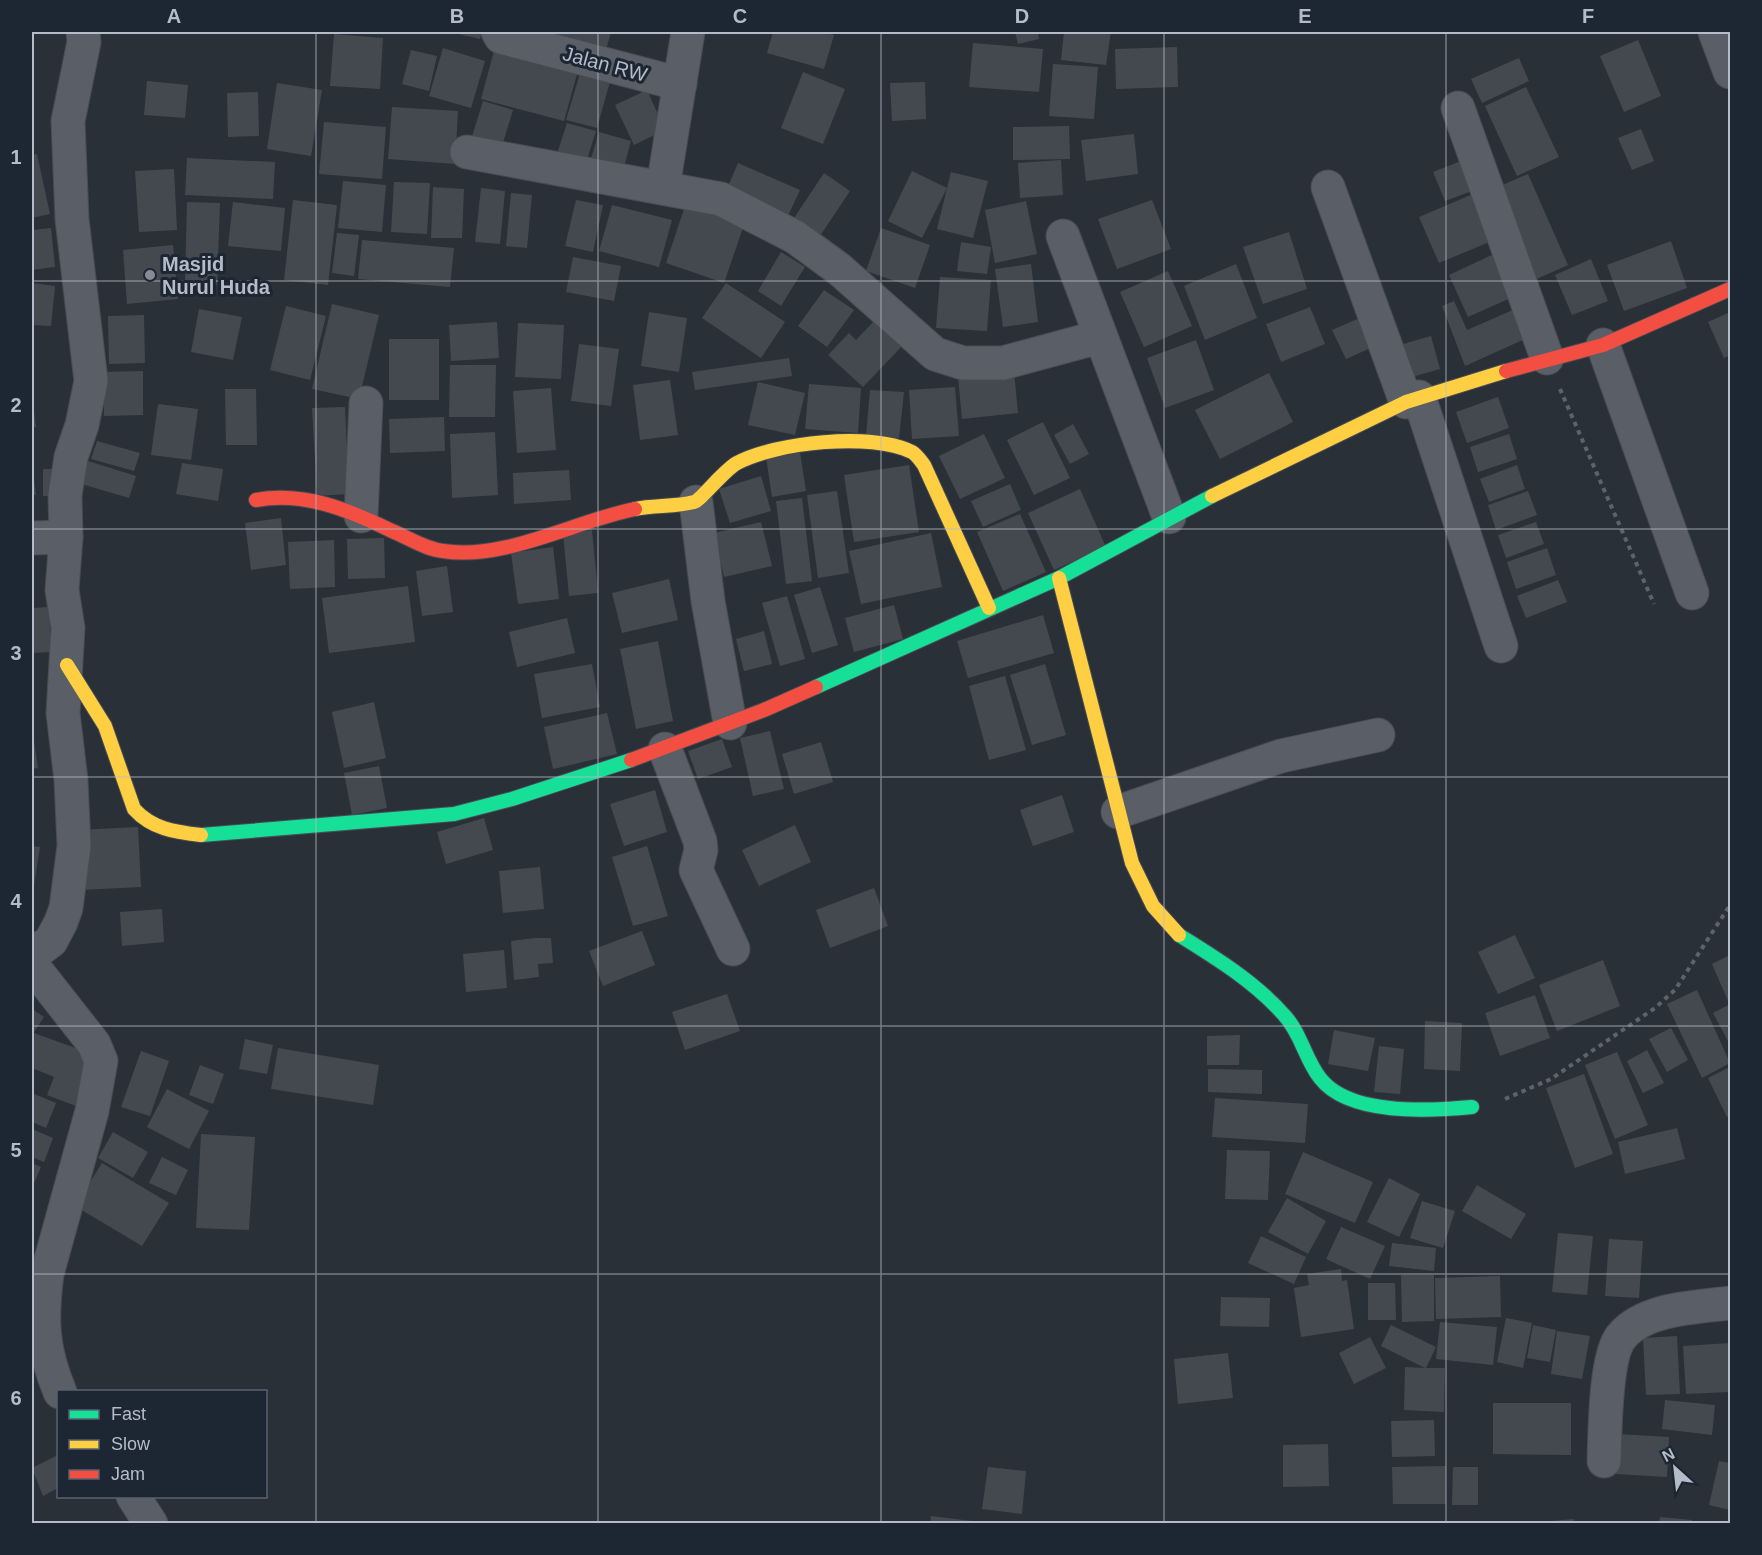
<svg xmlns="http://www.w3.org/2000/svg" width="1762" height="1555" viewBox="0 0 1762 1555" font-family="Arial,sans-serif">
<rect width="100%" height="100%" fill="#2a3038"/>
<g fill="#444950">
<path d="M450 32H482L480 39Z"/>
<path d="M521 32H611L604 57Z"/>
<path d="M773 32H822L834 35 824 69 767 53Z"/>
<path d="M1015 32H1038L1039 39 1018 44Z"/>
<path d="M1064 32H1111L1106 65 1061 60Z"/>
<path d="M334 34 383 38 380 89 330 86Z"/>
<path d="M1638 40 1661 96 1624 112 1600 56Z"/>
<path d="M973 43 1043 49 1039 92 969 87Z"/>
<path d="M1177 47 1178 87 1116 89 1115 49Z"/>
<path d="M443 48 485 61 471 108 429 96Z"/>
<path d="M411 50 437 56 429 91 402 84Z"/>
<path d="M494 51 577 74 564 121 481 99Z"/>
<path d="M1519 58 1529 81 1482 103 1471 79Z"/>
<path d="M1053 64 1098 67 1094 119 1049 116Z"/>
<path d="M581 70 611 78 597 128 566 120Z"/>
<path d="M803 72 845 89 823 144 781 128Z"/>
<path d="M147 81 188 85 185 118 144 115Z"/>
<path d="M925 82 926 119 892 121 890 83Z"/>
<path d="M277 83 322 90 311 156 267 149Z"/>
<path d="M1526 87 1559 157 1517 176 1485 106Z"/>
<path d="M647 90 665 130 634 145 615 105Z"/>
<path d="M258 92 259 136 228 137 227 93Z"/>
<path d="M483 101 513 110 499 156 469 146Z"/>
<path d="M392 107 458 111 455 164 388 159Z"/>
<path d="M324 122 386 127 382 179 319 174Z"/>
<path d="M567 123 596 131 584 169 555 160Z"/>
<path d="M1069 126 1070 159 1013 160V127Z"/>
<path d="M1641 129 1654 161 1632 170 1618 138Z"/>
<path d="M599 132 631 141 622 174 589 165Z"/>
<path d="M1134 134 1138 174 1086 181 1081 140Z"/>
<path d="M37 154 50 214 32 218V155Z"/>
<path d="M1471 157 1483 187 1445 201 1433 172Z"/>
<path d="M187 158 275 162 273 199 185 195Z"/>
<path d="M1061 160 1063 195 1020 198 1018 163Z"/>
<path d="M738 163 800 190 786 220 725 193Z"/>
<path d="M174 169 177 230 139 232 135 171Z"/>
<path d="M912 171 947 188 922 238 888 221Z"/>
<path d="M951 172 988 181 973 238 937 229Z"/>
<path d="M824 173 850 191 818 239 792 221Z"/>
<path d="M1528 174 1568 265 1530 282 1489 191Z"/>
<path d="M343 181 386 185 382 232 338 228Z"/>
<path d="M394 182 430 183 427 234 391 232Z"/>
<path d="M433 187 464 189 462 238H431Z"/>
<path d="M481 188 505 191 500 244 475 242Z"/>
<path d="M1480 191 1499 238 1439 263 1419 217Z"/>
<path d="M511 193 532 195 527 248 506 246Z"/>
<path d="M293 200 337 205 328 285 284 280Z"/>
<path d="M576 200 603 205 593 252 565 246Z"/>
<path d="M687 200 746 219 724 283 666 263Z"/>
<path d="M1152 200 1171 249 1117 269 1098 219Z"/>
<path d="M1026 201 1037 254 995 263 985 210Z"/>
<path d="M187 202 220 203 217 285 185 284Z"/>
<path d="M233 202 285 208 281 251 228 246Z"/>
<path d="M612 205 672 220 659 267 599 251Z"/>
<path d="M51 228 55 267 32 270V230Z"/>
<path d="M881 228 930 245 915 288 866 271Z"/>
<path d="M1289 232 1307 289 1263 304 1243 247Z"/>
<path d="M337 233 359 235 354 276 332 273Z"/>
<path d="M362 240 454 248 450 287 358 279Z"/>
<path d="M1671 241 1687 288 1624 311 1607 265Z"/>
<path d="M961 242 991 247 987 274 957 271Z"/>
<path d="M173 245 178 299 127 304 123 250Z"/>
<path d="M781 252 805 267 781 306 758 291Z"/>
<path d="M1496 253 1515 296 1468 317 1449 275Z"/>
<path d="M573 257 621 266 614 301 566 292Z"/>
<path d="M1591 259 1608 301 1572 315 1555 275Z"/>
<path d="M1031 264 1038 322 1003 327 995 269Z"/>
<path d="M1236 264 1257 318 1205 340 1184 286Z"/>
<path d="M1168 271 1192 326 1144 347 1120 292Z"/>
<path d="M940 277 991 280 987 331 936 328Z"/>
<path d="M32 283 55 286 51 326 32 325Z"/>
<path d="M726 283 785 322 761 358 702 318Z"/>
<path d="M824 290 854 310 827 347 798 326Z"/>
<path d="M1454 301 1467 330 1522 306 1534 335 1465 366 1442 306Z"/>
<path d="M332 304 379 315 359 399 312 389Z"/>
<path d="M286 306 326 316 310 380 270 370Z"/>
<path d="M1310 307 1325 344 1281 362 1266 324Z"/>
<path d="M199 309 242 317 233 360 191 352Z"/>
<path d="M649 312 687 318 679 372 641 366Z"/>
<path d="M1730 312V355L1724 358 1708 322Z"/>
<path d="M144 315 145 363 109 364 108 316Z"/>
<path d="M878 317 905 343 863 387 828 355 849 333 856 340Z"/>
<path d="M1362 317 1375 346 1346 359 1332 330Z"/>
<path d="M497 322 499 358 451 361 449 325Z"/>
<path d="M518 323 564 325 561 379 515 377Z"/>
<path d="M1431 336 1440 369 1412 377 1403 344Z"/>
<rect x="389" y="339" width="50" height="61"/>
<path d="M1196 340 1214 390 1165 408 1147 358Z"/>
<path d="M579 344 619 349 611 406 571 401Z"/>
<path d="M789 358 792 376 695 390 692 372Z"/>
<path d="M450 365H496L495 417H449Z"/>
<path d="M143 371V415L104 416V372Z"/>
<path d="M1014 371 1018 413 962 419 958 377Z"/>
<path d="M1269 373 1293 422 1220 459 1195 410Z"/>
<path d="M670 380 678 435 640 440 633 385Z"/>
<path d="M758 382 805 393 795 435 748 425Z"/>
<path d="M809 384 861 388 858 433 805 429Z"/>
<path d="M955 387 959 436 912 439 909 390Z"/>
<path d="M551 388 556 450 517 453 513 391Z"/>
<path d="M225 389H256L257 445H226Z"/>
<path d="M870 390 904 392 899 438 866 436Z"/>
<path d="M32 395 36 427 32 428Z"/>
<path d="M1498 397 1509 428 1467 443 1456 412Z"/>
<path d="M158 404 198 409 191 460 151 455Z"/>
<path d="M345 407 349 494 317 496 312 408Z"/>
<path d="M444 417 445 451 390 453 389 419Z"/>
<path d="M1043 422 1070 478 1034 495 1007 440Z"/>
<path d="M1073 424 1089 454 1070 464 1054 435Z"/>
<path d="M495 432 498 495 452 498 450 434Z"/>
<path d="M984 434 1005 478 960 499 939 456Z"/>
<path d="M1509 434 1517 459 1478 472 1470 447Z"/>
<path d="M97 441 140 453 134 471 91 459Z"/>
<path d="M800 452 806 491 772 497 766 457Z"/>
<path d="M85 460 136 476 129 498 78 483Z"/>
<path d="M32 463 36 495H32Z"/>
<path d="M182 463 223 469 218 501 176 494Z"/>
<path d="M909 465 919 532 854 542 844 475Z"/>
<path d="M1517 465 1525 489 1489 502 1480 479Z"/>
<rect x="43" y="469" width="19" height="27"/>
<path d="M569 470 571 500 514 504 513 473Z"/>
<path d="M761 476 771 511 730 523 719 489Z"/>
<path d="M1010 484 1021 510 983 527 971 501Z"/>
<path d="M1080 489 1106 547 1054 570 1028 513Z"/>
<path d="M837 491 849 573 818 578 807 495Z"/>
<path d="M1528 491 1537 515 1496 530 1488 505Z"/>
<path d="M802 498 812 581 786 584 776 501Z"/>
<path d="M1020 514 1046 572 1003 591 977 532Z"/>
<path d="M281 518 286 565 251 570 245 523Z"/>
<path d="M761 522 772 566 724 577 714 533Z"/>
<path d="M1536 522 1544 544 1506 558 1498 535Z"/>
<path d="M592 530 598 593 569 596 563 533Z"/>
<path d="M931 533 942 587 861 604 849 551Z"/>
<path d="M384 538 385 578 348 579 347 539Z"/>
<path d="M334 540 335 587 290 589 288 542Z"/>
<path d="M553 547 559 599 518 604 511 553Z"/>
<path d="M1547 548 1556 575 1516 589 1507 562Z"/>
<path d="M447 566 453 612 422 616 416 571Z"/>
<path d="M669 579 678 620 622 633 612 593Z"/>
<path d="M1558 580 1567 602 1526 618 1517 596Z"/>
<path d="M408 586 415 642 329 653 322 598Z"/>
<path d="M820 587 838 645 812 653 794 595Z"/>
<path d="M787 596 805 659 780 666 762 603Z"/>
<path d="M894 605 903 639 854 652 845 618Z"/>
<path d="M49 607 51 652 32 653V608Z"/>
<path d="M1043 615 1054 653 968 678 957 641Z"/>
<path d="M567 618 575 653 517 667 509 632Z"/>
<path d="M764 631 772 664 744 671 736 639Z"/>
<path d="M658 641 673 721 636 729 620 649Z"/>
<path d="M592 664 600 707 542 718 534 674Z"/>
<path d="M1045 664 1066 735 1032 745 1010 675Z"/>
<path d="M1005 676 1026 750 989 760 969 686Z"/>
<path d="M374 702 386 758 344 768 332 712Z"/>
<path d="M607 713 617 754 553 769 544 727Z"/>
<path d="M32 727 38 768 32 769Z"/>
<path d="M770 731 784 789 753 796 740 738Z"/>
<path d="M722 739 732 767 698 779 688 751Z"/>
<path d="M821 742 833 782 794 794 782 754Z"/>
<path d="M379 766 387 808 352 815 344 773Z"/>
<path d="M655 790 667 832 624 846 610 804Z"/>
<path d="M1062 795 1074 832 1033 846 1020 810Z"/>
<path d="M484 818 493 850 446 864 437 832Z"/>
<path d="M795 825 811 862 759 886 742 850Z"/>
<path d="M138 827 141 887 81 890 78 830Z"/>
<path d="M32 846 40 847 33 892H32Z"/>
<path d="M647 846 668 916 633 926 612 857Z"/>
<path d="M540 867 544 909 503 913 499 871Z"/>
<path d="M874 888 888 926 830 948 816 910Z"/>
<path d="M162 909 164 942 122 946 120 912Z"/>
<path d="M642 931 655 965 603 986 589 951Z"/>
<path d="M1515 935 1535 978 1498 994 1478 952Z"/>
<path d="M535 938H551L553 963 538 964 539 977 514 980 511 941Z"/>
<path d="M504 950 507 988 466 992 463 954Z"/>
<path d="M1730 955V1000L1728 1001 1712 964Z"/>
<path d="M1603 960 1620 1006 1557 1031 1539 985Z"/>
<path d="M1697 990 1730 1063 1702 1078 1667 1004Z"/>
<path d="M727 994 740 1031 685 1050 672 1012Z"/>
<path d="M1535 995 1550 1038 1500 1056 1485 1013Z"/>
<path d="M1730 1004V1045L1713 1013Z"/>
<path d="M32 1009 44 1017 32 1035Z"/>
<path d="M1425 1021 1462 1023 1460 1071 1424 1069Z"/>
<path d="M1671 1028 1688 1060 1667 1072 1649 1039Z"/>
<path d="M1334 1030 1375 1038 1368 1071 1328 1064Z"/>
<path d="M34 1033 95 1055 76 1106 47 1095 54 1077 32 1068Z"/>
<path d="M1240 1035 1239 1065H1207V1036Z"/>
<path d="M245 1039 273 1045 267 1074 239 1069Z"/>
<path d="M1379 1046 1404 1049 1400 1094 1374 1092Z"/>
<path d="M278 1048 379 1065 373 1105 271 1089Z"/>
<path d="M1647 1050 1664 1083 1643 1093 1627 1061Z"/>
<path d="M141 1051 169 1061 150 1116 121 1107Z"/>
<path d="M1617 1052 1648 1125 1615 1139 1585 1065Z"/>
<path d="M200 1065 224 1074 213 1104 189 1095Z"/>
<path d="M1730 1067V1116L1727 1117 1708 1078Z"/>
<path d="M1208 1069 1262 1070V1094L1208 1092Z"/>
<path d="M1584 1074 1613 1154 1575 1168 1546 1088Z"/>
<path d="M167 1089 209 1111 189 1149 147 1127Z"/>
<path d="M32 1093 56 1103 46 1128 32 1122Z"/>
<path d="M1215 1098 1308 1104 1305 1143 1212 1137Z"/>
<path d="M1677 1128 1685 1159 1625 1174 1618 1142Z"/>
<path d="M32 1129 53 1138 44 1162 32 1157Z"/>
<path d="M113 1132 148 1152 133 1178 98 1158Z"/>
<path d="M201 1134 255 1137 249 1230 196 1228Z"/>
<path d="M1227 1150 1270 1151 1268 1200 1225 1199Z"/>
<path d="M1303 1152 1373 1182 1355 1223 1285 1194Z"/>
<path d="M162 1157 188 1170 176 1195 149 1183Z"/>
<path d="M32 1163 41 1167 32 1188Z"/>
<path d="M102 1163 169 1203 142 1246 75 1206Z"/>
<path d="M1389 1178 1420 1194 1399 1237 1367 1222Z"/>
<path d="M1477 1185 1526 1214 1511 1239 1462 1211Z"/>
<path d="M1287 1198 1326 1221 1308 1254 1268 1232Z"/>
<path d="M1422 1201 1455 1211 1443 1248 1410 1238Z"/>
<path d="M1341 1227 1385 1246 1370 1279 1326 1259Z"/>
<path d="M1558 1233 1593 1236 1587 1295 1552 1292Z"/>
<path d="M1261 1236 1306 1257 1294 1284 1248 1263Z"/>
<path d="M1609 1239 1643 1241 1639 1298 1605 1296Z"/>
<path d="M1392 1243 1436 1248 1434 1271 1389 1266Z"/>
<path d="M1341 1269 1342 1281 1347 1280 1354 1329 1301 1337 1294 1288 1309 1285 1307 1274Z"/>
<path d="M1401 1275H1434V1321L1402 1322Z"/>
<path d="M1500 1276 1501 1317 1436 1319 1435 1278Z"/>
<path d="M1368 1283H1395L1396 1320H1368Z"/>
<path d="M1221 1297 1270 1298 1269 1327 1220 1326Z"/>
<path d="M1506 1318 1532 1323 1523 1368 1497 1362Z"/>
<path d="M1440 1322 1497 1327 1493 1365 1436 1359Z"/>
<path d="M1391 1325 1436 1347 1426 1368H1445L1444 1412 1404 1410 1405 1367 1425 1368 1381 1346Z"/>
<path d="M1533 1325 1556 1330 1550 1362 1527 1358Z"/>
<path d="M1557 1331 1590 1336 1582 1379 1551 1374Z"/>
<path d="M1677 1336 1680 1394 1646 1395 1643 1338Z"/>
<path d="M1370 1337 1386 1368 1354 1384 1339 1353Z"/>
<path d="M1730 1343V1392L1686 1394 1683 1346Z"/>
<path d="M1228 1353 1233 1398 1178 1404 1174 1359Z"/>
<path d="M1665 1400 1715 1405 1712 1435 1662 1429Z"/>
<path d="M1493 1403H1571V1455L1493 1454Z"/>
<path d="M1434 1420 1435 1456 1392 1457 1391 1421Z"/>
<path d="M1618 1434 1669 1437 1667 1477 1616 1474Z"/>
<path d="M1328 1444 1329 1486 1283 1487V1445Z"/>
<path d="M58 1455V1488L43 1496 32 1468Z"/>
<path d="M1719 1461 1730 1463V1510L1709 1505Z"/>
<path d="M1446 1466V1504H1393L1392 1467Z"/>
<path d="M988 1467 1026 1471 1022 1514 982 1509Z"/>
<path d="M1453 1467H1478V1505H1452Z"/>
<path d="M931 1516 980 1522V1524H930Z"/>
<path d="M1660 1517 1692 1520V1524H1659Z"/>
<path d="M1574 1519V1524H1540V1522Z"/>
</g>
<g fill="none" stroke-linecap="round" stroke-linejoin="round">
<defs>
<g id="street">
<path d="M498 32 501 37 680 84"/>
<path d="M1715 32 1730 72"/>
<path d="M1458 108 1547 358"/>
<path d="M467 152 721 199 795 237 839 269 935 354 963 363H1003L1099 337"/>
<path d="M663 187 688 32"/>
<path d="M1328 187 1406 402"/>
<path d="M1063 236 1169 517"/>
<path d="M1603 345 1692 593"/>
<path d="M1419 397 1501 646"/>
<path d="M696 502 708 601 730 723"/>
<path d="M361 516 366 403"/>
<path d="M32 538 66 537"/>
<path d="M665 749 700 841 701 850 696 870 733 949"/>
<path d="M1118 812 1281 756 1378 735"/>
<path d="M32 950 43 947 51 941 61 922 66 908 74 846 71 780 63 713 68 628 62 590 66 537 65 495 71 457 82 425 91 381 72 219 68 121 84 42 83 32"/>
<path d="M32 965 94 1044 101 1061 92 1111 47 1274C41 1320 42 1349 60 1392"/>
<path d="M1604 1461C1605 1434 1605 1357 1621 1337 1644 1308 1697 1307 1730 1303"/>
<path d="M133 1496 151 1524"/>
</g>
<g id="fast">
<path d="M816 687 1059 578 1212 496"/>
<path d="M201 835 454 814 512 799 631 760"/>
<path d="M1179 935C1216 958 1255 982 1284 1015 1301 1033 1305 1059 1320 1078 1349 1116 1430 1111 1472 1107"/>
</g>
<g id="slow">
<path d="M1212 496 1406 402 1506 371"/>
<path d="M635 509C654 505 675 507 694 502 701 500 724 470 737 463 777 442 871 432 912 452 917 455 920 460 924 465L989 608"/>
<path d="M1059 578 1132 863 1153 906 1179 935"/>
<path d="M67 665 105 726 134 809C152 829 175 832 201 835"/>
</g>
<g id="jam">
<path d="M1506 371 1603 345 1730 289"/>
<path d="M256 500C304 491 349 510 392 531 409 538 425 549 443 551 504 561 575 521 635 509"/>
<path d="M631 760 764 710 816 687"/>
</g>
</defs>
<use href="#street" stroke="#484c53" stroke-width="35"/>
<use href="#fast" stroke="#484c53" stroke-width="16"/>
<use href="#slow" stroke="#484c53" stroke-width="16"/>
<use href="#jam" stroke="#484c53" stroke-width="16"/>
<g stroke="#5d636a" stroke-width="4" stroke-dasharray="4.5 4.5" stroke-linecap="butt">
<path d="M1560 389 1654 604"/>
<path d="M1505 1099 1551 1079 1655 1008 1675 990 1730 905"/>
</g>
<use href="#street" stroke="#5a5e66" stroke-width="33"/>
<use href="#fast" stroke="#16e098" stroke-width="14"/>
<use href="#slow" stroke="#ffcf43" stroke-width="14"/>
<use href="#jam" stroke="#f24e42" stroke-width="14"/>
</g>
<path fill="none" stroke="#b4bcc9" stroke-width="1.5" stroke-opacity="0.55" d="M316 32V1524M598 32V1524M881 32V1524M1164 32V1524M1446 32V1524M32 281H1730M32 529H1730M32 777H1730M32 1026H1730M32 1274H1730"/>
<circle fill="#848b96" stroke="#1d2633" stroke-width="2" cx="150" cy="275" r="6"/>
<g text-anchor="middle" stroke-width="6" stroke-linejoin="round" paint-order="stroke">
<g font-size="20" fill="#b4bcc9" stroke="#1d2633">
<text transform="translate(605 64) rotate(15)" y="7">Jalan RW</text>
</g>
<g font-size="20" font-weight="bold" fill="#b4bcc9" stroke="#1d2633" text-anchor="start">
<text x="162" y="271">Masjid<tspan x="162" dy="23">Nurul Huda</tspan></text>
</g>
</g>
<rect width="1762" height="1555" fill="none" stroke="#1d2633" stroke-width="66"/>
<rect x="57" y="1390" width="210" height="108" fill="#1d2633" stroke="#59626f" stroke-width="1.5"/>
<rect x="69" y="1410" width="30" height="9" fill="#16e098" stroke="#59626f" stroke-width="1.5"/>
<text x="111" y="1420" font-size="18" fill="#b4bcc9">Fast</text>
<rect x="69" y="1440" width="30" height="9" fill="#ffcf43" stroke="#59626f" stroke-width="1.5"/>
<text x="111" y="1450" font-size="18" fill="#b4bcc9">Slow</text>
<rect x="69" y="1470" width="30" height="9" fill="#f24e42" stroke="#59626f" stroke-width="1.5"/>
<text x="111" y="1480" font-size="18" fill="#b4bcc9">Jam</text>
<g transform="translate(1675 1468) rotate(333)" stroke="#1d2633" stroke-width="4.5" paint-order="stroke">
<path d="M0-4.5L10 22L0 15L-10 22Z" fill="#b4bcc9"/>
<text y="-9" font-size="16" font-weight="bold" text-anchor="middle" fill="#b4bcc9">N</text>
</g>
<rect x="33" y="33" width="1696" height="1489" fill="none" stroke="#b4bcc9" stroke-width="2"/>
<g font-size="20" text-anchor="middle" font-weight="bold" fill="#b4bcc9">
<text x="174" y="23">A</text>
<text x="457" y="23">B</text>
<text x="740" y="23">C</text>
<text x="1022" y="23">D</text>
<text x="1305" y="23">E</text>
<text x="1588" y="23">F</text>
<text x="16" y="164">1</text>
<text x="16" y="412">2</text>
<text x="16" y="660">3</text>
<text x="16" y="908">4</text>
<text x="16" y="1157">5</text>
<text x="16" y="1405">6</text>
</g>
</svg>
